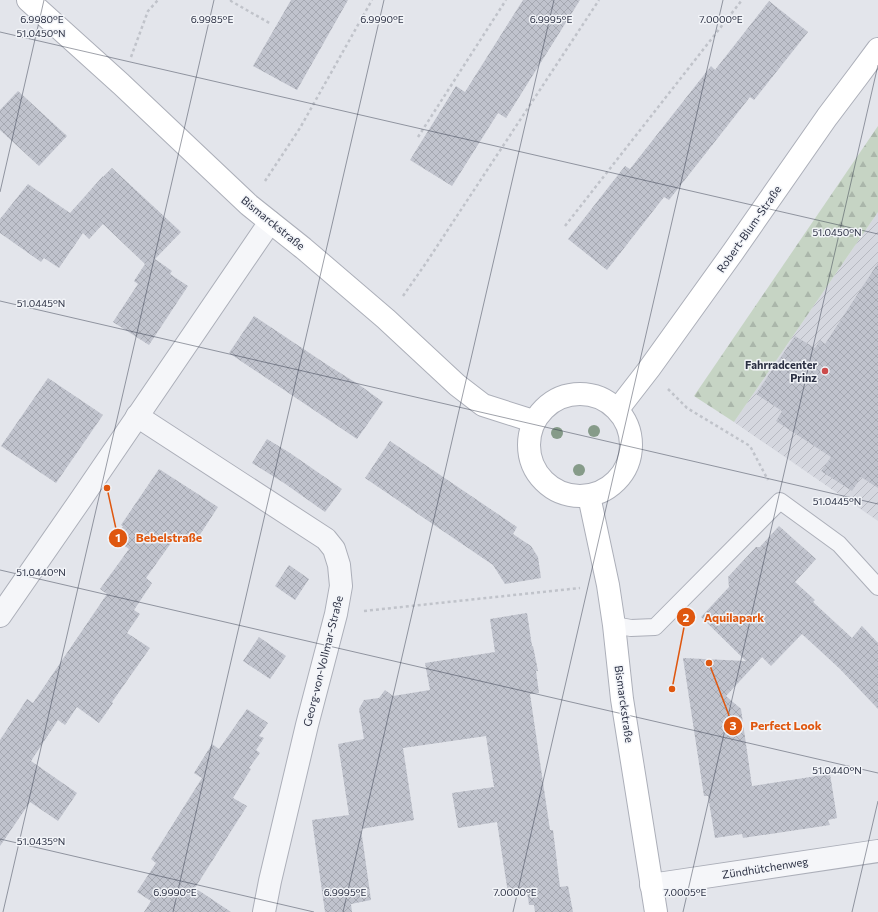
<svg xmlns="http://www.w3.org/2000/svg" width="878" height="912" viewBox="0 0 878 912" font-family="Commissioner,sans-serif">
<defs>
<pattern id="industrial-furrows" width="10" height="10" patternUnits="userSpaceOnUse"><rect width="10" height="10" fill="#d5d7df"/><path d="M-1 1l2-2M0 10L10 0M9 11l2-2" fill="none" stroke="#b7b9c1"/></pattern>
<pattern id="forest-firs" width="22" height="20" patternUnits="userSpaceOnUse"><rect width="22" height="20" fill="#c6d4c4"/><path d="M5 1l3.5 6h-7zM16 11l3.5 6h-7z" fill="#aab6aa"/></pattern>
<pattern id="building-cross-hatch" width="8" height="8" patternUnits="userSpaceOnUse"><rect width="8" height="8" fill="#c0c3cd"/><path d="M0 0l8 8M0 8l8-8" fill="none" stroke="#a5a8b1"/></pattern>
</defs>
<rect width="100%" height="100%" fill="#e3e5eb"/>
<path fill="url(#industrial-furrows)" d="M878 212V521L734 422Z"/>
<path fill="url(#forest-firs)" d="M878 126V212L734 422 694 396Z"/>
<g fill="url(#building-cross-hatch)">
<path d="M291 0H348L297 90 253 66Z"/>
<path d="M523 0H580L506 118 498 113 452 186 410 160 456 86 465 92Z"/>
<path d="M769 1 808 32 754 100 750 97 669 200 664 197 607 270 568 239 625 166 630 169 711 66 715 70Z"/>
<path d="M18 91 67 136 39 166 0 130V110Z"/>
<path d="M112 168 181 232 155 259 172 271 170 274 188 286 149 345 113 322 138 284 134 281 145 264 103 224 89 239 83 233 59 268 44 258 41 262 0 233V219L28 184 70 213 103 176V177Z"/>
<path d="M878 263V488L861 477 852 491 821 471 831 457 776 421 782 411 756 394 795 336 815 348 820 340 825 344Z"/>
<path d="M254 316 329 366 358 384 383 402 357 439 229 353Z"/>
<path d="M48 378 103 415 56 483 1 446Z"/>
<path d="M267 439 290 453 342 489 325 512 284 483 252 463Z"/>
<path d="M390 441 517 527 513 534 531 546 538 557 541 578 505 584 493 565 365 478Z"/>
<path d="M159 469 218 507 199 536 194 533 187 543 176 536 146 578 152 583 134 610 140 614 127 633 150 648 112 702 113 703 99 723 77 707 65 725 58 720 31 761 77 793 58 821 30 802 0 846V740L27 699 33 703 107 594 100 589 129 549 115 539 123 526 121 525Z"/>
<path d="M779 526 816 559 795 582 815 600 813 602 852 638 862 626 878 643V709L840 669 802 634 771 666 762 657 726 696 741 709 752 786 830 774 837 818 828 820 830 825 743 838 742 834 715 838 708 796H704L683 658 746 661 701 617 729 587 728 577 756 547H760Z"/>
<path d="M289 565 309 579 295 600 275 586Z"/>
<path d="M527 613 532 646H533L538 671H536L539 693 530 694 550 830H553L560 887 568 886 573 912H535L534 905H529L527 891 508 893 497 822 458 828 452 793 494 787 486 736 403 748 414 820 361 829 371 900 351 904 352 912H325L312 820 349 815 338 744 364 739 359 709 364 700 379 698 385 690 393 696 430 690 425 663 495 652 490 619Z"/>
<path d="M259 637 286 656 270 679 243 661Z"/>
<path d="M247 709 268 723 259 736 264 738 256 750 260 753 249 768 251 769 233 798 247 806 195 888 231 912H144L151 901 137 892 156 863 151 859 202 778 194 773 212 744 219 749Z"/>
</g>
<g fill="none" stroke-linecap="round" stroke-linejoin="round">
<defs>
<path id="lane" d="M614 625 631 628 655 627 780 501 839 544 878 587"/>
<g id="street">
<path d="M137 416 326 539 334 549 339 565 341 586 336 614 307 725 270 881 264 912"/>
<path d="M0 616 79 502 270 222"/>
<path d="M651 885 878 851"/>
</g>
<g id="secondary">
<path d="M28 0 121 84 249 205 303 248 386 319 457 385 483 405 533 421"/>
<circle cx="580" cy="445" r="51"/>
<path d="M618 409 649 369 733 252 827 117 858 76 878 49"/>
<path d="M589 496 608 585 614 625 622 699 656 912"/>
</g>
</defs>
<use href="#lane" stroke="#acafb9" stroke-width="18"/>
<use href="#street" stroke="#acafb9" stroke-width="24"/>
<use href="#secondary" stroke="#acafb9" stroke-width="24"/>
<g stroke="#c0c3ca" stroke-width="2.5" stroke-dasharray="3 3" stroke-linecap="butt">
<path d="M231 0V1L271 24"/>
<path d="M131 57 148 11 158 0"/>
<path d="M418 137 506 0"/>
<path d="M265 181 300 128 372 0"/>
<path d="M565 226 742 0"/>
<path d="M403 296 426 263 599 0"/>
<path d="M668 389 687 408 750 446 768 480"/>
<path d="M364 611 580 588"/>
</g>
<use href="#lane" stroke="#f5f6f9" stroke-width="16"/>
<use href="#street" stroke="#f5f6f9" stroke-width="22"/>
<use href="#secondary" stroke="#fff" stroke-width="22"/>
</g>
<g fill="#869b89">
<circle cx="594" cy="431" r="6"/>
<circle cx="557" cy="433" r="6"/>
<circle cx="579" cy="470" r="6"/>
</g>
<path fill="none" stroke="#2b3043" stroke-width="1" stroke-opacity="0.45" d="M0 32 878 234M0 192 44 0M0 301 878 504M0 570 878 773M0 839 314 912M3 912 214 0M173 912 384 0M343 912 554 0M513 912 723 0M683 912 878 65M852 912 878 801"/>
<circle fill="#cc4b4b" stroke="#f2f4f8" stroke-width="1.5" cx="825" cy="371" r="4"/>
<g text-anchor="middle" stroke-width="3" stroke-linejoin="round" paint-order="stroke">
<g font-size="11" fill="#2b3043" stroke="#f2f4f8">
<text transform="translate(273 223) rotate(39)" y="4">Bismarckstraße</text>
<text transform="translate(749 229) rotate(-55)" y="4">Robert-Blum-Straße</text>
<text transform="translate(323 661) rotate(-76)" y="4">Georg-von-Vollmar-Straße</text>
<text transform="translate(624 704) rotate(82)" y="4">Bismarckstraße</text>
<text transform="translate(765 868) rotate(-9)" y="4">Zündhütchenweg</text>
</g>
<g font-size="11" font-weight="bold" fill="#2b3043" stroke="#f2f4f8" text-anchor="end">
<text x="817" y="369">Fahrradcenter<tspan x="817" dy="13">Prinz</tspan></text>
</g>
</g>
<g font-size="10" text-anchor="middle" fill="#2b3043" stroke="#f2f4f8" stroke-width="3" stroke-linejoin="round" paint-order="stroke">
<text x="42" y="23">6.9980°E</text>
<text x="212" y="23">6.9985°E</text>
<text x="382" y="23">6.9990°E</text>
<text x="551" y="23">6.9995°E</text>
<text x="721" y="23">7.0000°E</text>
<text x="41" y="37">51.0450°N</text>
<text x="837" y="236">51.0450°N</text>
<text x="41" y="307">51.0445°N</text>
<text x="837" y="505">51.0445°N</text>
<text x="41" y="576">51.0440°N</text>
<text x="837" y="774">51.0440°N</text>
<text x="41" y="845">51.0435°N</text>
<text x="175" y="896">6.9990°E</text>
<text x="345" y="896">6.9995°E</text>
<text x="515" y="896">7.0000°E</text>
<text x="685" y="896">7.0005°E</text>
</g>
<path fill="none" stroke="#df570f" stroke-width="1.5" d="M107 488L118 538M672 689L686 617M709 663L733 726"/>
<g fill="#df570f" stroke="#f2f4f8" stroke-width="1.5">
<circle cx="107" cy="488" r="4"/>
<circle cx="672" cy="689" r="4"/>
<circle cx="709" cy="663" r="4"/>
<circle cx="118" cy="538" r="10"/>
<circle cx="686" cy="617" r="10"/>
<circle cx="733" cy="726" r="10"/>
</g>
<g font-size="12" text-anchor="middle" font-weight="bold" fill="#fff">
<text x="118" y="542">1</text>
<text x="686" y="622">2</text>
<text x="733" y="730">3</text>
</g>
<g font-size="12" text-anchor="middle" font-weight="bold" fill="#df570f" stroke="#f2f4f8" stroke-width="3" stroke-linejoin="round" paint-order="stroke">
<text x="169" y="542">Bebelstraße</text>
<text x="734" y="622">Aquilapark</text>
<text x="786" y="730">Perfect Look</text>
</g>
</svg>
